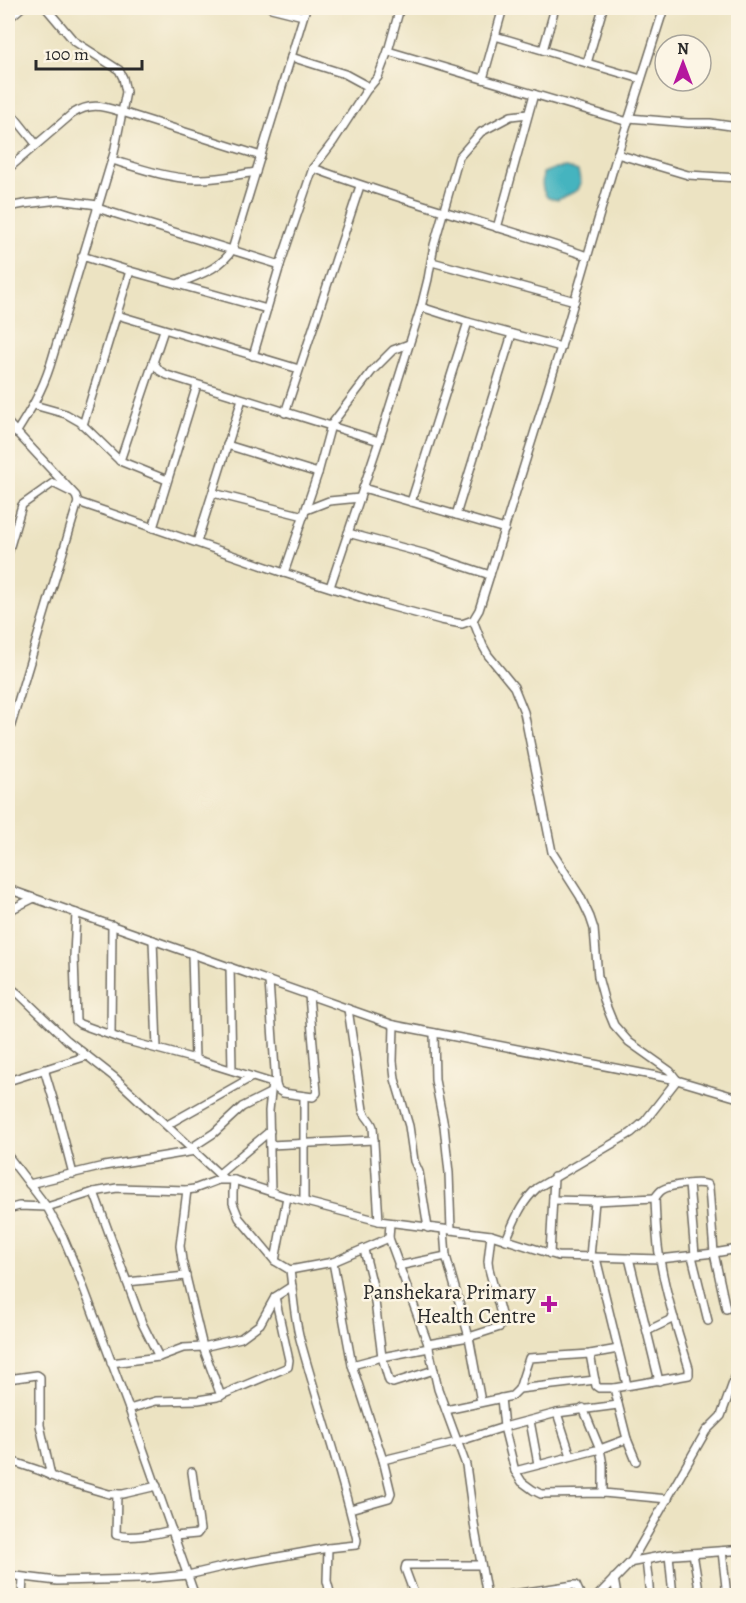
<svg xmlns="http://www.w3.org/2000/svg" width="746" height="1603" viewBox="0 0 746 1603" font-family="Alegreya,serif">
<rect width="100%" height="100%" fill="#fcf5e5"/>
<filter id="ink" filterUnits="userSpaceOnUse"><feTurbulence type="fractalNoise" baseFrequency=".0167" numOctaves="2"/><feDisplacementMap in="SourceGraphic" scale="12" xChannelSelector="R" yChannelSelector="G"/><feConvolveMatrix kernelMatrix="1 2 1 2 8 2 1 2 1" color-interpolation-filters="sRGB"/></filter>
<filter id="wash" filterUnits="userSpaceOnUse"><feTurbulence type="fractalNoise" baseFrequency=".008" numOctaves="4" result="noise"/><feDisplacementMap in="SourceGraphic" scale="24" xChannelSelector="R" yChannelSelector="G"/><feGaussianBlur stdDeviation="1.35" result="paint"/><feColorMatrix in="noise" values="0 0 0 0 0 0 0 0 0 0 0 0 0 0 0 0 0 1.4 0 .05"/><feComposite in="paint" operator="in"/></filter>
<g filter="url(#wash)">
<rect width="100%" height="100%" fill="#ece3c2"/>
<path fill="#45b4bf" stroke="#387075" stroke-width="1.5" d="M567 167 578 171 581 183 578 190 558 200 548 198C541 191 542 183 543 173L556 168Z"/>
</g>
<g filter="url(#ink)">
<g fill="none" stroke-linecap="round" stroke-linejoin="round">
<defs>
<g id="minor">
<path d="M271 8 303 16"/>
<path d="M8 19 21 8"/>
<path d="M495 36 641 79"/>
<path d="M543 50 555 8"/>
<path d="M388 51 628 122"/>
<path d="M291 57 345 74 369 87"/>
<path d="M587 63 603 8"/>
<path d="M483 79 503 8"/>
<path d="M8 109 36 144"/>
<path d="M629 118 688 123H710L738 127"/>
<path d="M617 154 688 175 738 178"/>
<path d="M112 160C139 168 167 178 195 179 215 180 236 175 256 172"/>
<path d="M313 168C403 202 497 225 587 256"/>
<path d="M8 169 72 114C91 102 102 106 122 112L261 156"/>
<path d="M8 207 24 204 59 200 98 205"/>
<path d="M97 208 280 265"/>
<path d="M497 228 534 94"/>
<path d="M82 256 130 271 267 309"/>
<path d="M432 262 575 301"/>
<path d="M177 284C196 276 221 269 232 250L306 8"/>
<path d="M421 307 468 322 561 347"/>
<path d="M117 315 299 369"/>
<path d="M253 356 280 265 313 168 333 142 366 91 378 77 388 51 400 8"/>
<path d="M153 362 160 371 167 375 379 441"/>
<path d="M34 405 66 414 80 422 120 461 167 480"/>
<path d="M285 413 360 186"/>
<path d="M8 423 76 496 78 502 8 735"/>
<path d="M83 425 130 271"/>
<path d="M16 433C30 411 42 391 50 366L114 153 126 92 123 78 119 70 74 41 46 8"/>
<path d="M227 445 318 473"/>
<path d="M120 461 164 330"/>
<path d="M363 488 505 529"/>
<path d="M213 493 304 516"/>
<path d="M78 502 284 573 382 604 441 620 462 624 473 620 479 610 490 575 561 347 615 162 664 8"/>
<path d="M411 502 468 322"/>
<path d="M306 510 329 501 360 498"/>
<path d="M456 515 512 334"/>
<path d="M153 528 197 385"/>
<path d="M348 533 426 554 490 575"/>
<path d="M197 542 242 399"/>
<path d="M8 553 22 505 53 483 69 491"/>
<path d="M284 573 318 473 331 425 372 371 393 350 409 344"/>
<path d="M330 587 379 441 421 307 428 279 434 245 459 157 481 132 511 116 528 114"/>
<path d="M473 620 483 646 488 655 514 687 524 712 552 852 580 896 590 917 594 929 598 977 605 1003 614 1025 629 1042 670 1071 677 1080 645 1121 631 1133 537 1188C520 1204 515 1220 506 1240"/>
<path d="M8 889 394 1025 677 1080 738 1098"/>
<path d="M8 911 34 898"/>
<path d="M76 913 74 956 76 1021 80 1024 124 1040 195 1059 272 1083 276 1085 278 1090 283 1093 313 1097 317 1093 309 995"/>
<path d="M153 940 157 1048"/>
<path d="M192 954 195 1059"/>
<path d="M230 967 232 1070"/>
<path d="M269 981 276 1085"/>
<path d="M8 986 20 995 67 1040 114 1077 224 1179"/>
<path d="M348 1009 363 1110C365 1117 371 1120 373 1127L379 1221"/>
<path d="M394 1025 393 1061 395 1079 409 1126 414 1161 419 1172 428 1228"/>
<path d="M434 1033 435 1080 444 1126 449 1173 451 1230"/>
<path d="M111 1034 112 925"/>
<path d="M44 1069 57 1112 73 1174"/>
<path d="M8 1081 87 1056"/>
<path d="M304 1096V1201"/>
<path d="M167 1125 252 1077"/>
<path d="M270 1145 374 1140"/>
<path d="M191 1148 214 1133 242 1107 270 1093"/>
<path d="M8 1156 47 1207 63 1237 77 1270 129 1409 195 1596"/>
<path d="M219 1174 270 1131"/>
<path d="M234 1180 233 1193V1203L239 1218 275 1261 290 1270 333 1262 389 1238"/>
<path d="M29 1184 104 1166 195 1151"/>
<path d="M689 1184 695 1255"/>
<path d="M187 1190 180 1246 182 1260 203 1347 221 1396"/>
<path d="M94 1192 142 1323 159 1357"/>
<path d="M271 1192 269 1111 272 1083"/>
<path d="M553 1200 595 1201 655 1198"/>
<path d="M8 1209 19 1206 47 1207 94 1192 117 1188 187 1190 194 1189 218 1180H234L287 1197 379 1221 491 1235 558 1256 660 1259 714 1253 738 1249"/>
<path d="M390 1223 389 1238 428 1344 438 1389 466 1465 475 1530 487 1596"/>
<path d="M444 1230 446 1256 469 1337 481 1402"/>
<path d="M364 1250 373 1286 382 1357 389 1381 393 1383 434 1370"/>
<path d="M550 1254 554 1177"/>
<path d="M692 1256 708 1321"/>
<path d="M590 1257 595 1201"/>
<path d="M596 1258 627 1385"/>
<path d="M629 1258 659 1381"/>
<path d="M275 1261 287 1197"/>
<path d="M333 1262 352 1365 383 1460 391 1493 389 1498 350 1509"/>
<path d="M398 1266 446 1256"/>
<path d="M127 1282 186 1276"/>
<path d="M647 1331 674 1318"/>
<path d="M428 1344 469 1337 500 1327 502 1318 489 1269 488 1261 491 1235"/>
<path d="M590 1354 596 1386 599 1388H614L689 1375V1368C678 1332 666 1296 660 1259 656 1239 656 1218 655 1198 657 1195 659 1192 662 1190 670 1185 700 1181 708 1185L709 1188 714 1253 726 1309"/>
<path d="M111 1363 159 1357 183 1348 203 1347 241 1338 260 1324 275 1297 292 1286"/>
<path d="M352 1365 382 1357 429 1348"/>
<path d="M8 1379 37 1375 40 1377V1425L51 1476"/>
<path d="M614 1388 627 1439 636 1461"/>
<path d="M519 1389 529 1358 590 1354 618 1349"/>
<path d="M501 1398 504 1427 515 1471 522 1482 533 1490 541 1494 603 1493 668 1499"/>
<path d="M583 1408 600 1449 603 1465V1493"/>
<path d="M129 1409 156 1401 198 1400 217 1397 288 1367 289 1360 275 1297"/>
<path d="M446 1410 512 1396 519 1389 595 1380"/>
<path d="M557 1413 571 1456"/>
<path d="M530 1421 538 1464"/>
<path d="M8 1460 38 1470 61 1480 109 1494H123L157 1486"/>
<path d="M383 1460 457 1442 504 1427 557 1413 618 1405"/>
<path d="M515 1471 600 1449 627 1439"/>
<path d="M117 1494 116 1535C131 1539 157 1534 172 1530"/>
<path d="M174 1536 197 1534 200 1530 192 1472"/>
<path d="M328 1548 327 1581 331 1596"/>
<path d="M722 1551 727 1596"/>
<path d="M693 1553 700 1596"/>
<path d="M669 1555 673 1596"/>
<path d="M646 1560 650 1596"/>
<path d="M631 1562 706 1431 721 1416 738 1369"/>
<path d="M8 1575 57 1581 142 1579 188 1575 222 1567 328 1548 356 1545 357 1540C342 1472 318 1406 300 1339 294 1316 293 1293 290 1270"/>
<path d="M614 1578 617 1596"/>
<path d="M22 1596 23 1578"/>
<path d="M415 1596 405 1569 406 1565H481"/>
<path d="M499 1596 574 1585H576L581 1596"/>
</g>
<path id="tertiary" d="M598 1596 631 1562 669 1555 738 1550"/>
</defs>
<use href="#minor" stroke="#6f6b60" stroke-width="10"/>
<use href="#tertiary" stroke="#6f6b60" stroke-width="11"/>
<use href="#minor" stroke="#fff" stroke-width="7"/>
<use href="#tertiary" stroke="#fff" stroke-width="8"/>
</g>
</g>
<path fill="#b5179e" stroke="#fcf5e5" stroke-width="2" d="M546 1295h6v6h6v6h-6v6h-6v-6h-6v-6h6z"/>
<g text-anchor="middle" stroke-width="5" stroke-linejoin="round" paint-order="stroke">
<g font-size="21" fill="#2b2b2b" stroke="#fcf5e5" text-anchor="end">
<text x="536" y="1299">Panshekara Primary<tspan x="536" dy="24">Health Centre</tspan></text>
</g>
</g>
<rect width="746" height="1603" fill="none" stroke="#fcf5e5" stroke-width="30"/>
<g transform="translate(683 63)"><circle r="28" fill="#fcf5e5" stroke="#a8a49b" stroke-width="1.5"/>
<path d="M0-4.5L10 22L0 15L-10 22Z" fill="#b5179e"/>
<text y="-9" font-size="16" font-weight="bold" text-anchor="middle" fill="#2b2b2b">N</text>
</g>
<path d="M36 60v9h106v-9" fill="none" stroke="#2b2b2b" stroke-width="3"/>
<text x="45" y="60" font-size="18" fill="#2b2b2b" stroke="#fcf5e5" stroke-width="4.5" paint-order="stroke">100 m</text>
</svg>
